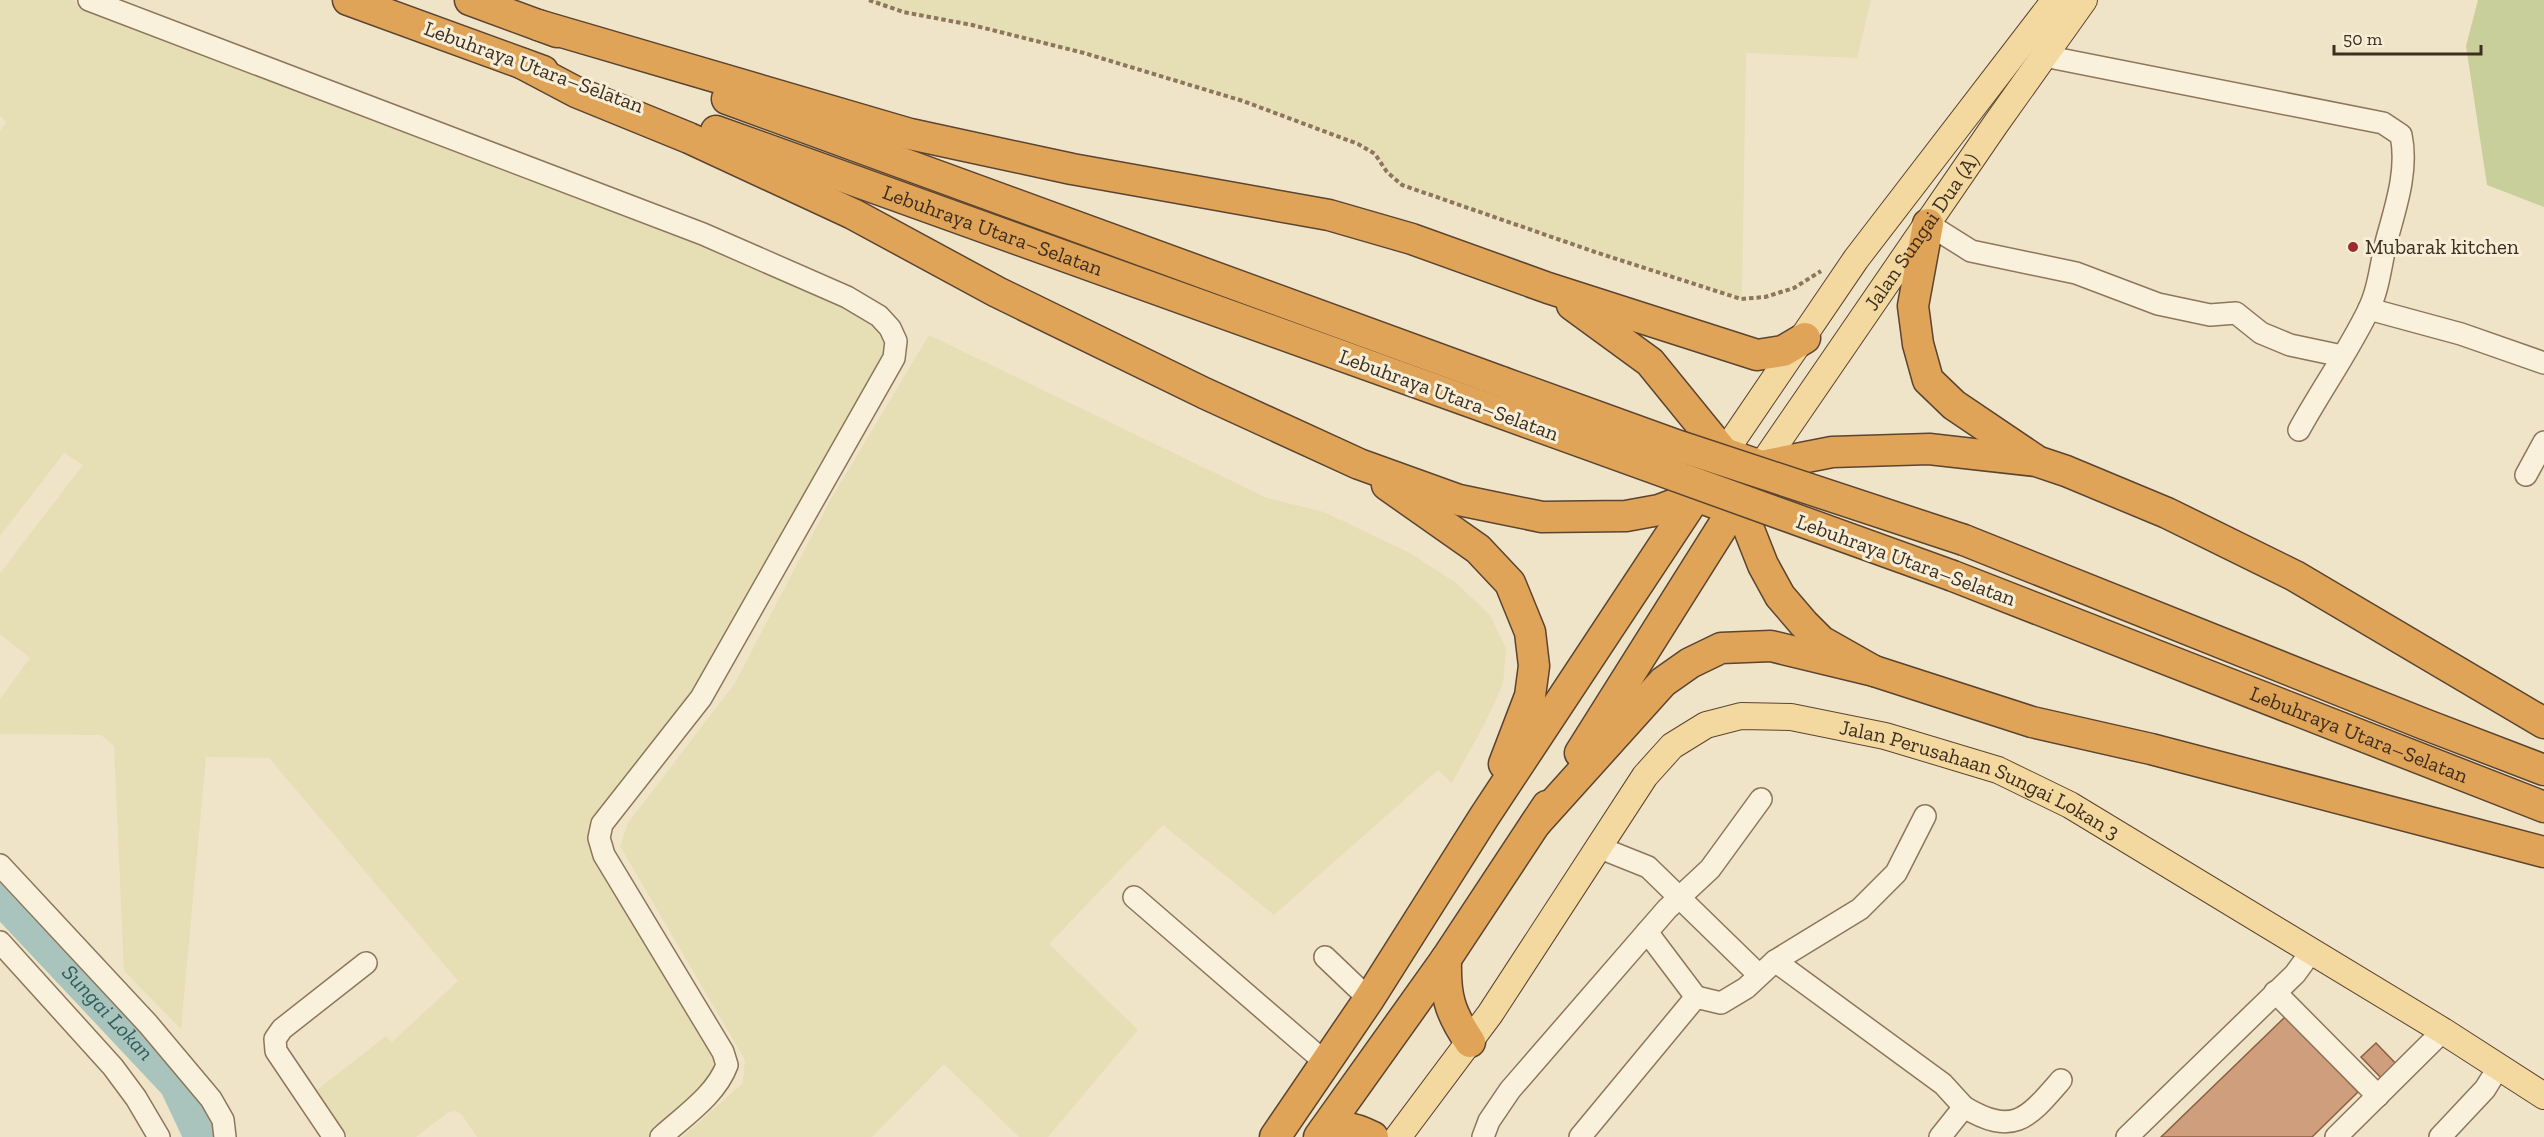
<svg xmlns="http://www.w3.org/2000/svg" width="2544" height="1137" viewBox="0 0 2544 1137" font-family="'Zilla Slab',serif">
<rect width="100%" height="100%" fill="#f0e4c8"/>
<g fill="#e6deb5">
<path d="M0 0H72L703 241 870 318 883 335 884 355 696 685 594 817 587 837 592 852 712 1056 714 1070 707 1085 651 1137H477L462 1115 455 1111 447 1113 416 1137H348L317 1090 386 1036 392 1042 458 981 269 758 206 757 181 1029 124 971 114 746 101 735 0 734V699L30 658 0 634V573L83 465 64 453 0 536V131L6 122 0 116Z"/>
<path d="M869 0H1871L1857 58 1746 53 1742 298 1595 252 1402 185 1387 172 1375 154 1358 144 1243 101 1084 53 972 25 903 12Z"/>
<path d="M929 335 1267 498 1324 512 1410 553 1456 583 1490 615 1506 649 1503 684 1485 723 1452 783 1438 770 1274 915 1163 825 1049 944 1138 1030 1048 1137H1019L944 1064 872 1137H682L743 1083 745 1060 620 846 628 823 735 683 831 499Z"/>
</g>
<path fill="#c9cf9b" d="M2478 0H2544V207L2487 185 2466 46Z"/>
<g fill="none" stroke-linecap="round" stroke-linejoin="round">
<path stroke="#a9c4bc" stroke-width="34" id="s1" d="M0 897 176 1084 201 1137"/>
</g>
<g fill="#cf9f7d" stroke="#8d5f41" stroke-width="1.5">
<path d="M2285 1017 2358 1092 2312 1137H2161Z"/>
<path d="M2376 1043 2401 1069 2386 1083 2361 1057Z"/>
</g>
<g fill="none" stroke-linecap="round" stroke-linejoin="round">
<defs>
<g id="minor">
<path d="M89 0 703 234 847 297 879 316 890 328 896 341 894 358 701 698 602 824 599 838 604 855 723 1052 727 1065C716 1095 684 1116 661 1137"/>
<path d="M2044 56 2383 123 2401 135C2408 168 2397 203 2388 235 2381 259 2380 287 2368 311 2348 352 2321 390 2299 430"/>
<path d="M1928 224 1971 251 2076 273 2158 304 2210 315 2236 313 2261 333 2290 345 2342 356"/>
<path d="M2369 309 2461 334 2544 363"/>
<path d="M2526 475 2544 442"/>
<path d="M1598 847 1648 867 1759 975"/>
<path d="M0 865 148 1024 211 1099 223 1120 225 1137"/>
<path d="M1134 897 1326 1063"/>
<path d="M1647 932 1696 997"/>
<path d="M0 942 113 1067 136 1098 159 1137"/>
<path d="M1325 957 1369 999"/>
<path d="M1775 961 1943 1084 1964 1107 1940 1137"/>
<path d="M2275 992 2378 1096"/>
<path d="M1964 1107C2014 1137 2028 1118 2061 1080"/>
<path d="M334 1137 276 1051 275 1039 282 1029 366 963"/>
<path d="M1483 1137 1489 1121 1510 1090 1667 909 1710 869 1761 799"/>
<path d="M1580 1137 1696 997 1721 1003 1746 988 1775 961 1860 909 1896 873 1925 816"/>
<path d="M2127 1137 2295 974 2311 952"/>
<path d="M2336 1137 2443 1031"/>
<path d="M2440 1137 2485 1089 2498 1068"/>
</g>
<g id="major">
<path d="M1724 453 1856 259 2055 0"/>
<path id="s2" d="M1761 466 1995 125 2084 0"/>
<path id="s3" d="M1398 1137 1490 1014 1645 776 1672 746 1706 725 1741 716 1791 717 1885 736 1998 770 2070 805 2443 1031 2544 1096"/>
</g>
<g id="highway">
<path d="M348 0 543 71"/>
<path d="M470 0 557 32"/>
<path d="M538 25 910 134 1072 169 1329 215 1412 239 1548 288 1757 355 1783 351 1805 338"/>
<path d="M523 64 576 92 689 138 853 214 997 292 1204 393 1359 464 1459 500 1542 517 1626 516 1659 510 1696 496 1733 510 1748 527 1763 565 1780 596 1804 624 1821 641 1874 671"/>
<path d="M727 99 1502 382"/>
<path id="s4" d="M716 131 1490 409"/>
<path d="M1928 224 1913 306 1918 344 1928 380 1954 405 2034 459"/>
<path d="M1572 305 1650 362 1724 453 1761 466 1832 452 1929 449 2036 461 2066 471 2167 513 2295 576 2544 723"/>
<path d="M1387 485 1478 549 1510 583 1530 632 1534 666 1530 696 1504 764"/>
<path d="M1964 540 2424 724 2544 770"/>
<path id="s5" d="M1953 576 2544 807"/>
<path d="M1580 753 1743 494"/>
<path d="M1536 823 1663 682 1690 663 1721 648 1771 646 1874 671 2032 722 2151 749 2544 852"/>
<path d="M1446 959C1445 995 1449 1012 1470 1042"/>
<path d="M1321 1135C1344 1126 1350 1125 1373 1137"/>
<path d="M1275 1137 1369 999 1484 817 1698 493"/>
<path d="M1319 1137 1446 959 1547 806"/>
</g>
</defs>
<use href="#minor" stroke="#8d765c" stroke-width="24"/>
<use href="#major" stroke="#5b4430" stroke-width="28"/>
<use href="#highway" stroke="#5b4430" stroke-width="33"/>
<path stroke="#8d765c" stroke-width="4" stroke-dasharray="4.5 3" stroke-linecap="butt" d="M869 0 903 12 972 25 1084 53 1243 101 1358 144 1375 154 1387 172 1402 185 1595 252 1741 299 1765 297 1794 288 1821 271"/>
<use href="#minor" stroke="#faf1dc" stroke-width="21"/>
<use href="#major" stroke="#f3d9a0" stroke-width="26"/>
<use href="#highway" stroke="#e0a458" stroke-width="30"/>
<defs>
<g id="highway-bridge">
<path d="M1502 382 1679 446 1964 540"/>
<path d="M1490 409 1953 576"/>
</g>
</defs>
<use href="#highway-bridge" stroke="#5b4430" stroke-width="33" stroke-linecap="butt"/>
<use href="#highway-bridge" stroke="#e0a458" stroke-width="30"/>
</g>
<circle fill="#9e2a2b" stroke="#f7eed8" stroke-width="2" cx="2353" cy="247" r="6"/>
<g text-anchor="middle" stroke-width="6" stroke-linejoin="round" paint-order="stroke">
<g font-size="21" fill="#3d2e20" stroke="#f7eed8">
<text transform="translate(534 67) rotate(20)" y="7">Lebuhraya Utara–Selatan</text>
<text dy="7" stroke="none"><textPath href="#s4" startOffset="294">Lebuhraya Utara–Selatan</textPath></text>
<text dy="7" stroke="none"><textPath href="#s2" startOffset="284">Jalan Sungai Dua (A)</textPath></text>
<text transform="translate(1449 395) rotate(20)" y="7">Lebuhraya Utara–Selatan</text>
<text transform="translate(1906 560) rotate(20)" y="7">Lebuhraya Utara–Selatan</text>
<text dy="7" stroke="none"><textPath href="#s5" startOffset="436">Lebuhraya Utara–Selatan</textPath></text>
<text dy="7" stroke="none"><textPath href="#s3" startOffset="804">Jalan Perusahaan Sungai Lokan 3</textPath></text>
</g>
<g font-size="21" fill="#3d2e20" stroke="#f7eed8" text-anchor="start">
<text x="2365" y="254">Mubarak kitchen</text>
</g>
<g font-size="22" font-style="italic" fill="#2f5d5a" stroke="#f7eed8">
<text dy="8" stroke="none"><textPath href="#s1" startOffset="158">Sungai Lokan</textPath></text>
</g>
</g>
<path d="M2334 45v9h147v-9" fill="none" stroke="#3d2e20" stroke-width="3"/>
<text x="2343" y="45" font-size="18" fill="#3d2e20" stroke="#f7eed8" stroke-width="4.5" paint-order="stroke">50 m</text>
</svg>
